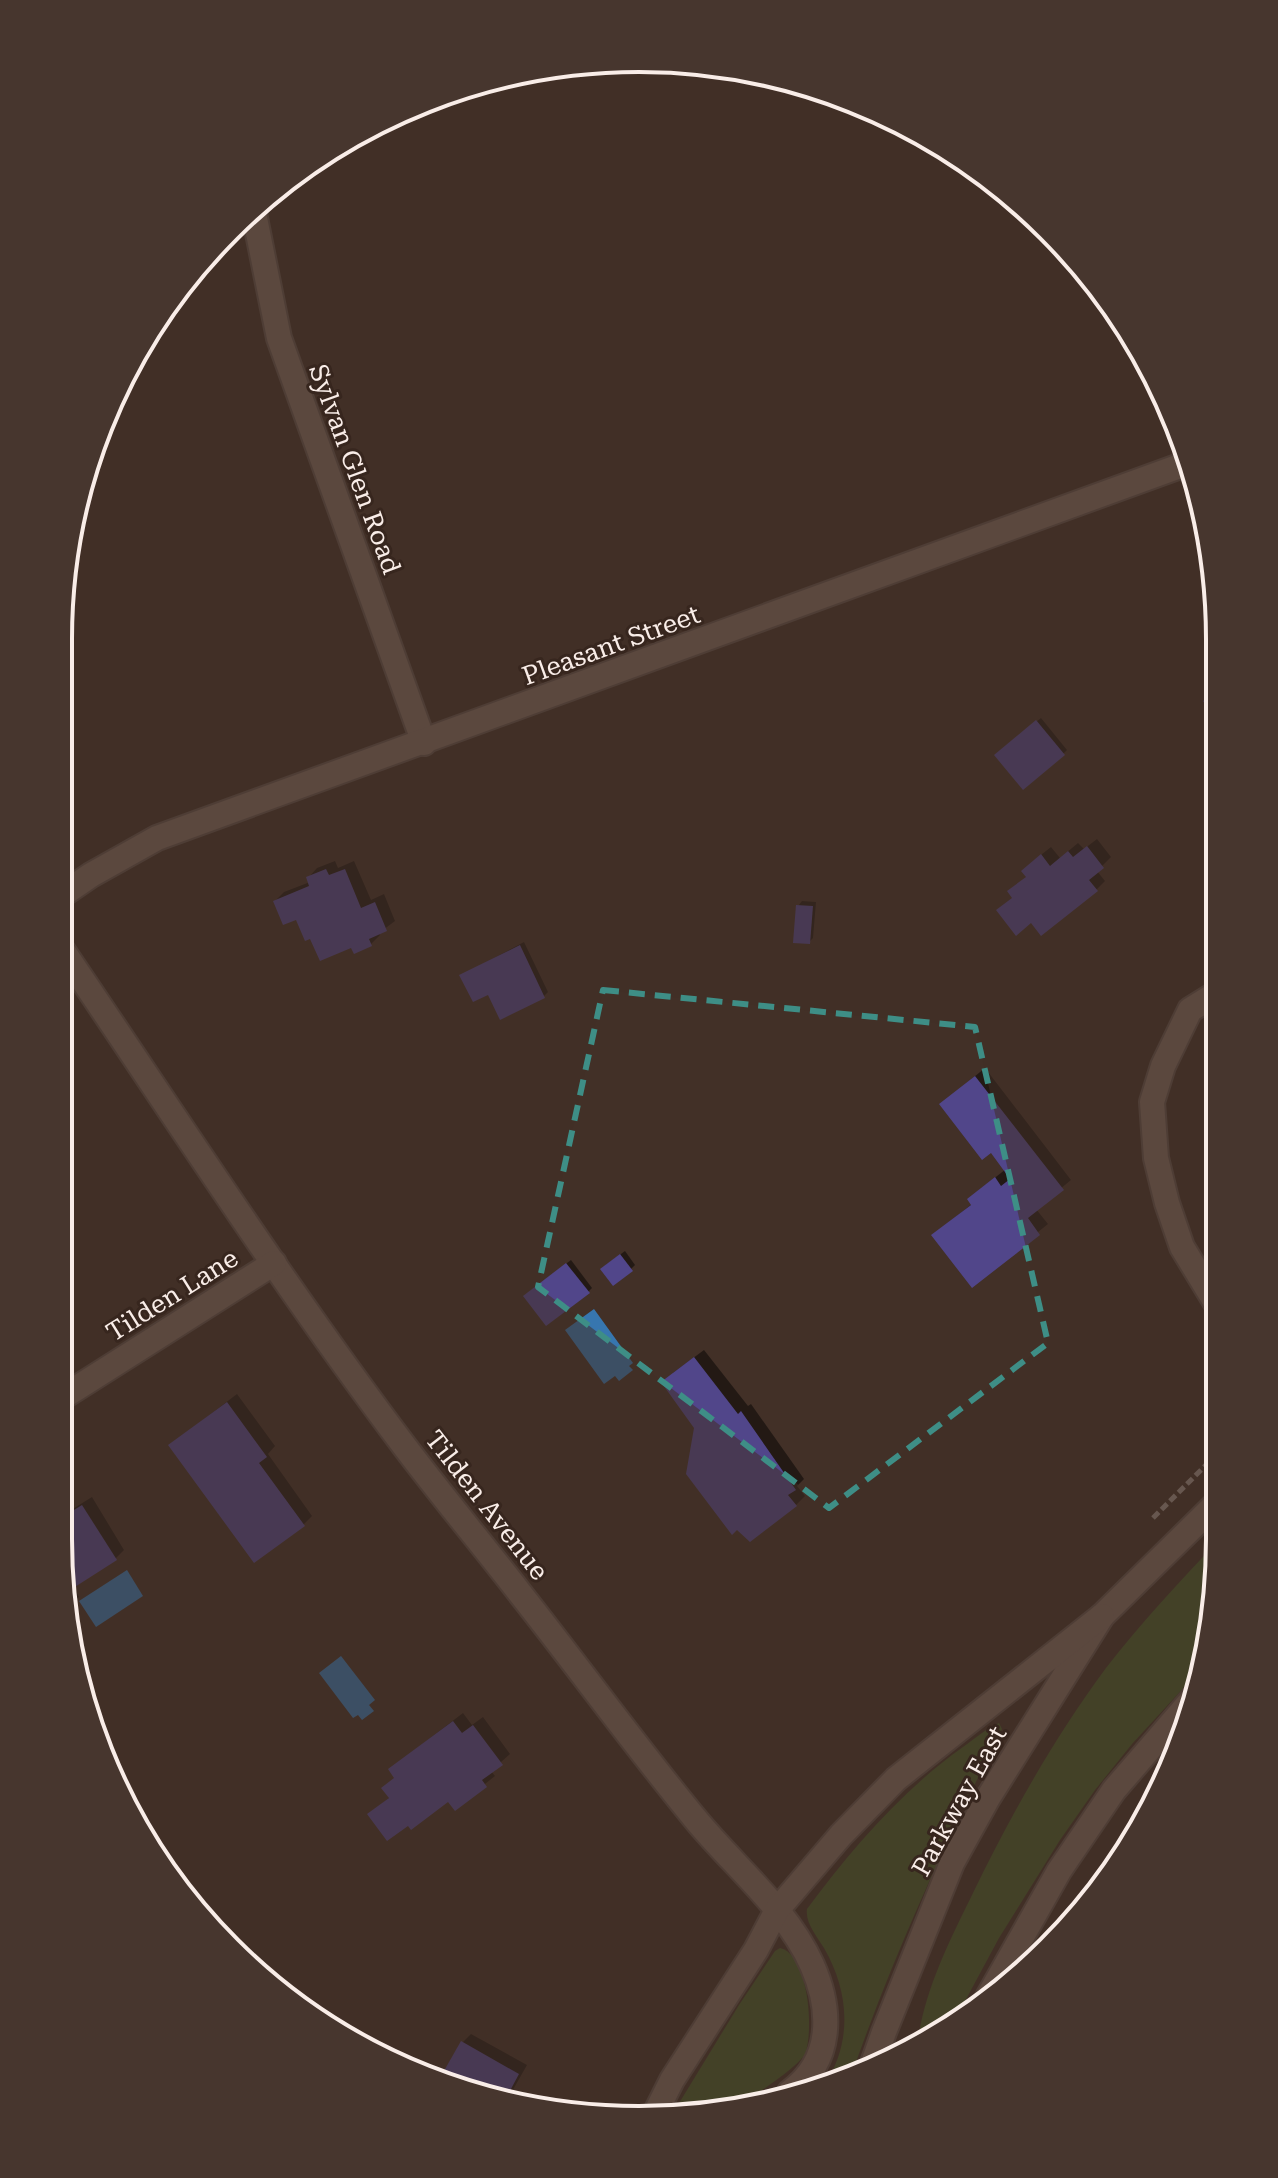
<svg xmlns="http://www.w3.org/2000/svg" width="1278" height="2178" viewBox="0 0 1278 2178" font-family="'Roboto Serif',serif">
<rect width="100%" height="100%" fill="#423027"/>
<g fill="#455829">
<path d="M1219 1540V1577L1200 1670 1132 1744 1095 1790 1060 1840 999 1938 957 2016 918 2040C925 1989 950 1940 973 1893 1011 1815 1054 1738 1106 1668 1141 1623 1180 1581 1219 1540Z"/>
<path d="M999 1723 1002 1729C945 1843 892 1958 850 2079L825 2084C853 2041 849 1991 824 1948 817 1936 805 1923 807 1909 851 1850 901 1791 963 1747 974 1739 986 1729 999 1723Z"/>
<path d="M780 1948C809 1954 814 2032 805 2054 799 2066 750 2100 736 2105 721 2110 686 2120 670 2118L739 2005 775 1951Z"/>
</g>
<g fill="#3776af">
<path d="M594 1309 633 1363 629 1366 633 1370 619 1381 615 1376 604 1384 565 1330Z"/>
<path d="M127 1570 143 1596 96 1627 79 1601Z"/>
<path d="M341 1656 375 1700 369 1705 374 1711 362 1720 358 1715 353 1718 319 1673Z"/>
</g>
<g fill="#0007">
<path d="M1041 718 1067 750 1064 753 1001 751Z"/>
<path d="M1097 839 1111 857 1097 871 1105 881 1096 890 1014 896 1027 876 1032 862 1051 847 1060 858 1078 843 1084 849Z"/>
<path d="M335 861 338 868 354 861 371 900 384 894 395 921 379 933 380 935 371 944 352 945 311 936 297 918 275 901 284 892 310 882 308 878 317 868Z"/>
<path d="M802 901 816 902 813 938 809 942 798 906Z"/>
<path d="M524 942 548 992 544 996 489 992 462 975Z"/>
<path d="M985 1068 1071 1180 1036 1209 1048 1224 972 1285 943 1227 972 1204 978 1191 1006 1169 991 1150 941 1104Z"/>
<path d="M625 1251 635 1265 631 1269 606 1265Z"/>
<path d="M571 1260 592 1288 588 1292H529Z"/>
<path d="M704 1350 748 1406 751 1404 804 1479 797 1486 805 1496 796 1505 697 1427 673 1373Z"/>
<path d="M237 1394 275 1446 268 1454 312 1516 303 1525 170 1445Z"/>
<path d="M92 1497 124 1550 115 1559 73 1586 79 1597 69 1606 58 1539V1518Z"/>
<path d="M463 1713 472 1725 483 1717 510 1754 491 1771 495 1776 455 1808 448 1800 409 1823 370 1814 390 1797 400 1761Z"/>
<path d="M471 2034 527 2065 506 2102 488 2100 442 2079 462 2043Z"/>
</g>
<g fill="#51468a">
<path d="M1219 689V723L1203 701Z"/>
<path d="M1036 720 1065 755 1023 790 994 755Z"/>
<path d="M1087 846 1104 868 1089 880 1098 891 1041 936 1031 923 1016 936 996 910 1012 898 1007 891 1026 877 1021 871 1041 854 1050 866 1068 851 1073 857Z"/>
<path d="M326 869 329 875 345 869 361 908 375 902 387 931 369 939 372 946 354 954 351 948 320 961 310 939 305 941 296 920 283 925 273 901 309 886 306 877Z"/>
<path d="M796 905 813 906 810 944 793 943Z"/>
<path d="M520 945 545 998 500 1020 488 995 473 1002 459 975Z"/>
<path d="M975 1076 1064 1190 1028 1218 1040 1235 972 1288 931 1235 971 1205 967 1199 995 1177 1001 1186 1010 1179 991 1153 982 1160 939 1104Z"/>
<path d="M620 1254 633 1271 613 1286 600 1269Z"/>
<path d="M566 1263 590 1293 546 1326 523 1296Z"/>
<path d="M694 1357 738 1414 741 1411 796 1490 788 1495 797 1506 750 1542 737 1530 732 1535 686 1474 694 1428 661 1382Z"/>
<path d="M227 1402 267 1457 259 1463 305 1526 254 1563 168 1445Z"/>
<path d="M82 1505 117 1560 67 1592 58 1539V1520Z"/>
<path d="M453 1721 462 1733 473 1725 503 1765 482 1780 487 1787 455 1811 448 1802 411 1830 408 1826 387 1841 367 1814 389 1798 381 1788 394 1778 388 1769Z"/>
<path d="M461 2041 519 2074 504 2102 488 2100 440 2078Z"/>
</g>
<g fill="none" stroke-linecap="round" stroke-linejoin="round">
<defs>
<g id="minor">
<path d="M253 208 279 338 424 743"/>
<path d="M59 897 91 875 157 838 1191 462"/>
<path d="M59 945C173 1113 283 1285 405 1447 442 1496 481 1543 519 1592 579 1668 636 1747 697 1821 736 1868 787 1909 812 1965 832 2010 833 2061 790 2092"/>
<path d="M1219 992 1190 1010 1163 1066 1152 1102 1156 1158 1167 1203 1182 1247 1219 1308"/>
<path d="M58 1400 274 1263"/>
<path d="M988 1997 1059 1871 1114 1790 1195 1696"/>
<path d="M871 2069 884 2032 952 1863 988 1798 1102 1616 1219 1501"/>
<path d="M654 2116 672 2080 756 1950 777 1910 841 1835 896 1779 1102 1616"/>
</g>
</defs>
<use href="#minor" stroke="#5e4f48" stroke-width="28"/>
<path stroke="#968780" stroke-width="5" stroke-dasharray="8 4" stroke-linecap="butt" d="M1153 1518 1219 1452"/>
<use href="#minor" stroke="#7a665c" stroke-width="24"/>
</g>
<path d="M0 0H1278V2178H0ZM603 990 975 1027 1048 1343 829 1508 538 1287Z" fill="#423027" fill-opacity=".55" fill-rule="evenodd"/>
<path fill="none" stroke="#3e8e86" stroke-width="6" stroke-dasharray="16 10" stroke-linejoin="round" d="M603 990 975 1027 1048 1343 829 1508 538 1287Z"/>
<g text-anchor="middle" stroke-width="6" stroke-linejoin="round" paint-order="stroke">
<g font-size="26" fill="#f9ede8" stroke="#37261e">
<text transform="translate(355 469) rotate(70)" y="9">Sylvan Glen Road</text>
<text transform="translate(611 645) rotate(-20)" y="9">Pleasant Street</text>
<text transform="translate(172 1295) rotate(-32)" y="9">Tilden Lane</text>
<text transform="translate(487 1505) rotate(52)" y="9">Tilden Avenue</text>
<text transform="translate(959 1801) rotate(-61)" y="9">Parkway East</text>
</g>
</g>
<path d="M0 0H1278V2178H0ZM639 72H639A567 567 0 0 1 1206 639V1539A567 567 0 0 1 639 2106H639A567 567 0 0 1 72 1539V639A567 567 0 0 1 639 72Z" fill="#47362e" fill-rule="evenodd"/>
<path fill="none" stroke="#f9ede8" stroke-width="4" d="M639 72H639A567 567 0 0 1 1206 639V1539A567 567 0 0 1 639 2106H639A567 567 0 0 1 72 1539V639A567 567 0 0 1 639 72Z"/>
</svg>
